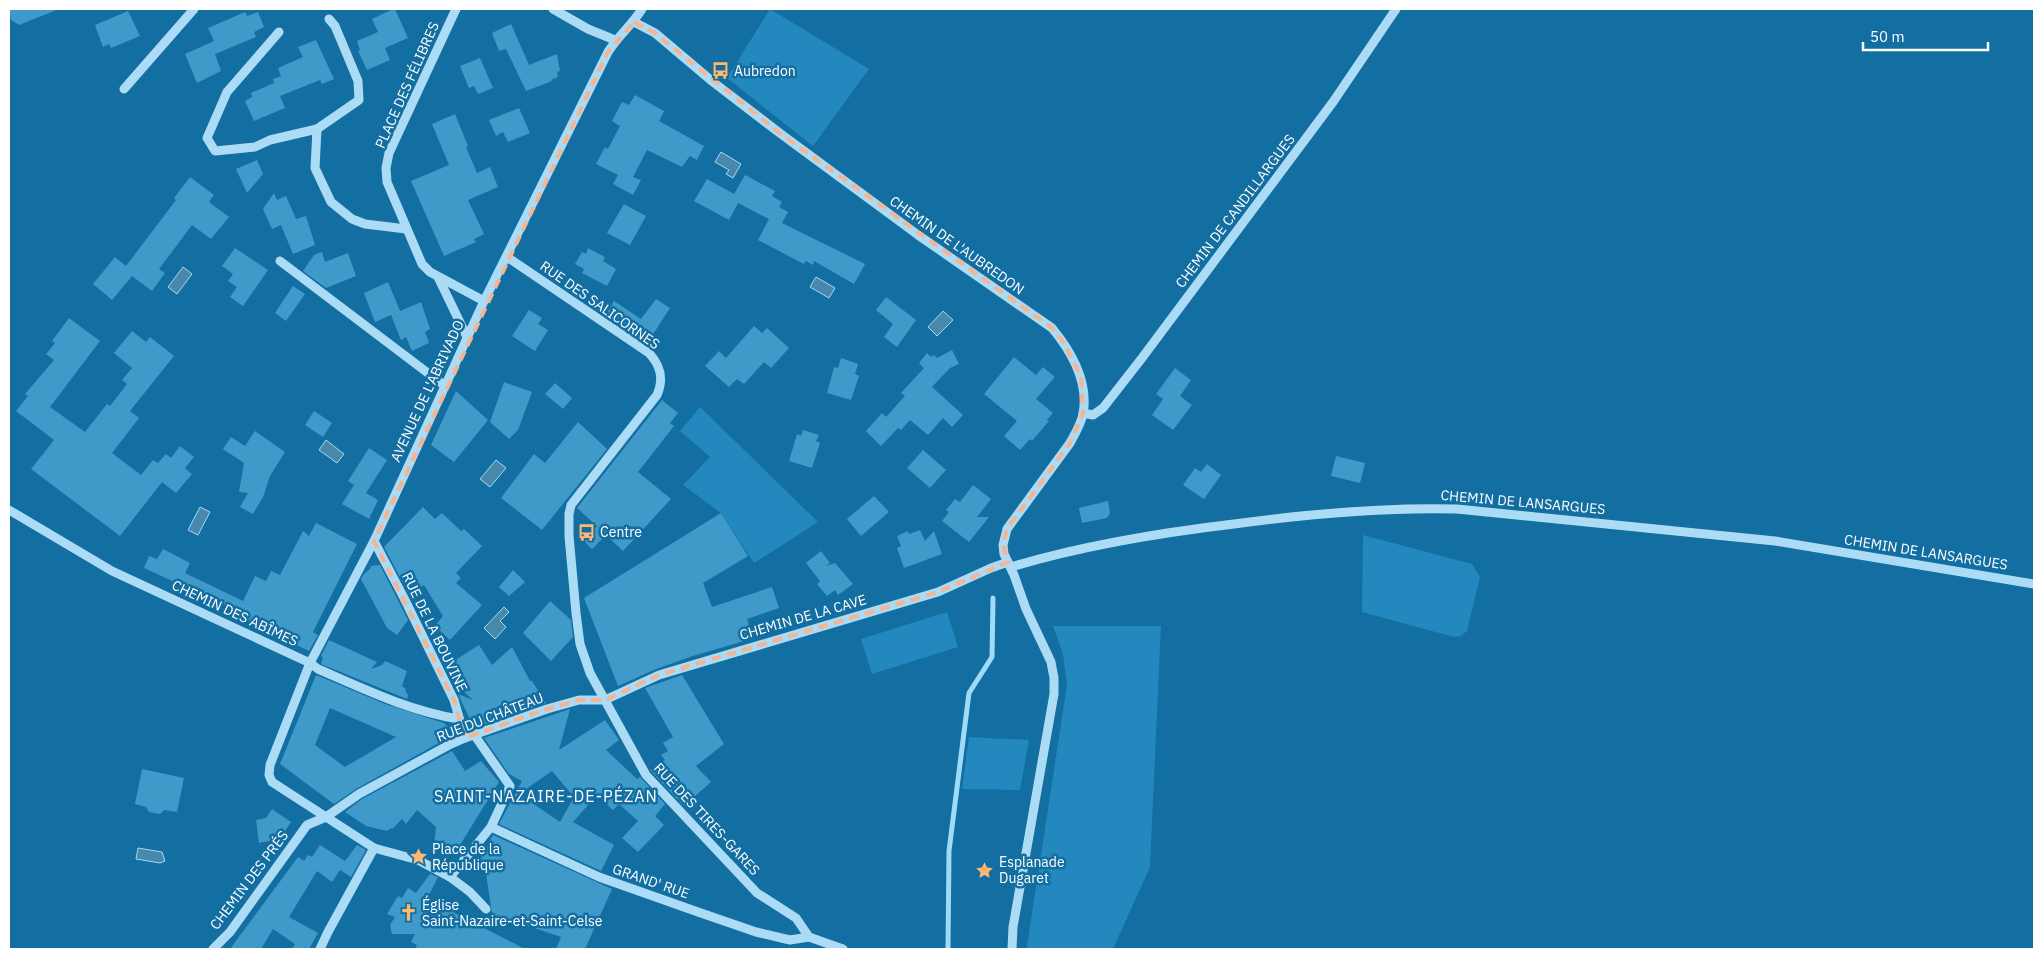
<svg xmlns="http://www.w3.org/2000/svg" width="2043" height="958" viewBox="0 0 2043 958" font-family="'IBM Plex Sans',sans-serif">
<rect width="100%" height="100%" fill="#136ea1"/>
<g fill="#2288be">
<path d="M770 9 869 69 813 146 727 78Z"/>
<path d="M700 407 818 522 754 563 721 513 683 485 710 457 680 431Z"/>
<path d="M1363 535 1472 564 1480 577 1467 631 1461 636 1454 637 1362 612Z"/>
<path d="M947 612 958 647 872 674 861 639Z"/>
<path d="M1053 626H1161L1150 867 1113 949H1028L1027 946 1067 685 1063 654Z"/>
<path d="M969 737 1029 740 1020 790 962 789Z"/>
</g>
<g fill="#4a88ab" stroke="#9fdaf7">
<path d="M721 152 741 164 733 178 726 174 729 170 715 162Z"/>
<path d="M183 267 192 274 177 294 168 287Z"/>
<path d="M816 277 835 288 829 298 810 287Z"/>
<path d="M943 311 953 320 937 336 928 327Z"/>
<path d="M326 440 344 454 337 463 319 450Z"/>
<path d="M496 460 506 468 490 487 480 479Z"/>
<path d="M200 507 210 512 198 535 188 530Z"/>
<path d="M504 607 509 612 500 621 506 627 495 639 484 628Z"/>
<path d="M138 848 162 852 165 861 160 863 136 859Z"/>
</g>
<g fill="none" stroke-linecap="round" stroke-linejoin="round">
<path stroke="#9fdaf7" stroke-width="5" d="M948 949 949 851 969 693 992 657 993 598"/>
</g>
<g fill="#409ac9" fill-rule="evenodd">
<path d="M9 9H59L19 25 11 20Z"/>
<path d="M393 9H395L408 38 385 48 390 60 367 70 358 51 360 50 357 41 378 32 372 19Z"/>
<path d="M128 11 140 36 111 48 109 44 103 47 95 25Z"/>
<path d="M245 12 247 16 258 12 264 27 254 32 256 37 215 54 221 71 197 83 185 54 214 41 208 28Z"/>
<path d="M511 24 529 65 557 54 560 71 557 72 558 77 551 80 552 81 526 91 506 49 499 51 492 33Z"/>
<path d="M316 40 334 79 322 84 320 80 280 96 285 108 254 121 245 101 252 97 251 93 274 83 273 79 281 76 278 68 303 57 298 47Z"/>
<path d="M480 58 493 88 478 94 474 86 469 88 460 66Z"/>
<path d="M635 95 664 111 659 121 704 146 697 160 690 156 682 167 647 150 633 177 641 180 633 195 613 184 618 175 596 164 605 147 608 149 620 126 612 121 622 102 629 105Z"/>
<path d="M519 108 530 133 508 142 503 132 496 136 489 120Z"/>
<path d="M455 114 468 146 466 147 477 173 490 167 498 187 468 200 484 234 474 239 476 242 444 256 411 181 449 165 432 124Z"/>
<path d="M257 160 263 174 247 193 236 169Z"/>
<path d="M745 175 775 191 772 196 782 202 779 207 788 212 782 223 865 264 854 284 814 261 813 265 806 261 804 264 758 240 769 219 738 203 729 220 694 201 707 179 734 194Z"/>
<path d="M190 177 214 195 209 202 229 217 211 239 192 225 159 269 165 273 152 291 132 276 112 300 93 284 115 257 126 266 176 200 174 198Z"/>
<path d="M274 193 277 200 286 196 296 219 306 216 315 245 293 254 281 225 272 229 263 209Z"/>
<path d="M624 204 646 216 630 245 607 233Z"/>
<path d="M235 248 268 270 243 306 230 297 237 287 228 281 233 274 222 266Z"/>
<path d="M588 248 605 257 603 261 616 269 607 286 582 273 584 269 575 264 582 252 586 254Z"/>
<path d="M322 252 325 262 348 253 356 276 326 288 303 271 314 255Z"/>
<path d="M388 282 400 311 421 302 430 329 425 332 429 343 412 351 406 337 401 340 391 315 375 322 364 293Z"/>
<path d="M293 286 305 294 286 321 275 313Z"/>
<path d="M886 297 916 320 897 347 884 337 893 324 876 310Z"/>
<path d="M656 299 670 308 648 342 607 313 614 301 641 319Z"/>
<path d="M529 310 542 318 538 324 548 330 535 351 512 336Z"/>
<path d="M69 318 100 341 50 407 85 432 107 404 110 406 127 384 122 380 132 368 114 353 132 331 146 342 150 337 174 356 130 411 139 418 112 453 141 475 153 460 158 463 166 454 171 458 180 446 194 457 185 468 192 474 176 493 162 482 120 536 31 469 54 440 16 411 28 396 25 394 54 360 46 354 55 343 52 341Z"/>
<path d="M754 326 762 333 767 328 789 348 771 368 764 362 744 384 737 379 729 387 705 366 719 351 726 358Z"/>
<path d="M952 350 959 364 950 368 932 387 963 415 952 427 943 418 928 435 910 420 901 430 898 428 881 446 866 431 882 413 886 417 905 396 901 393 924 368 919 363 927 353 931 357 934 355 937 358Z"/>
<path d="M1014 357 1036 375 1043 367 1055 377 1036 399 1053 413 1047 420 1049 421 1032 441 1030 439 1020 450 1004 436 1017 421 984 394Z"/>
<path d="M841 358 858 364 855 374 859 376 851 400 827 393 834 367 838 368Z"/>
<path d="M1175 368 1191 380 1180 396 1192 405 1173 430 1152 415 1163 399 1156 394Z"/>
<path d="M504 382 532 392 518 430 509 439 490 422Z"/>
<path d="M555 383 572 398 563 409 545 394Z"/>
<path d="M456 391 488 420 454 462 431 445Z"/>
<path d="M662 400 678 413 670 423 674 426 638 472 671 499 623 551 606 535 592 549 583 540 597 526 577 508Z"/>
<path d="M314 411 332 423 323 437 305 425Z"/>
<path d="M578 422 607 449 542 530 501 498 534 454 545 463Z"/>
<path d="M803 430 819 435 816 441 820 443 812 468 789 461 797 434 801 436Z"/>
<path d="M255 431 285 452 270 476 263 497 253 514 240 507 248 493 239 492 244 463 223 449 231 437 245 446Z"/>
<path d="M369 448 387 460 366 493 378 500 369 519 342 504 354 485 348 481Z"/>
<path d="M923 450 946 470 930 488 907 468Z"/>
<path d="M1336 456 1365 463 1360 483 1331 476Z"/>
<path d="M1207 464 1221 475 1204 499 1183 485 1195 468 1201 472Z"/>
<path d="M973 485 991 499 977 517H989L969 542 942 521 949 512 946 510 955 499 960 502Z"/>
<path d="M874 496 889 512 861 536 847 519Z"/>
<path d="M1108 501 1110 513 1107 518 1082 523 1079 508Z"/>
<path d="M423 507 435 519 442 513 461 531 464 529 482 546 456 573 461 578 456 583 482 605 450 640 435 626 443 616 424 585 409 594 384 547Z"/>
<path d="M721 513 748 556 703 583 712 607 772 587 779 608 747 619 754 638 693 656 656 669 618 686 584 598Z"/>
<path d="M316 523 357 544 313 632 318 635 309 651 236 616 238 611 144 568 149 556 157 559 163 549 190 563 185 573 243 601 255 576 266 581 271 571 280 575 303 531 309 536Z"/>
<path d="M920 530 925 541 934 531 942 554 904 568 897 548 901 546 897 536 908 531 909 534Z"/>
<path d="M821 551 830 563 826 566 835 563 853 584 838 595 835 590 827 596 817 584 820 581 806 563Z"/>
<path d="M380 565 408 620 397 635 387 628 361 579 364 574 371 568 370 566Z"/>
<path d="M513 570 525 582 509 596 499 587Z"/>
<path d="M550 601 571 620 573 637 551 661 523 633Z"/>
<path d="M329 640 377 662 371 669 382 665 385 661 407 671 402 686 406 689 405 690 408 695 407 699 321 664 323 658 321 656Z"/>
<path d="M479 645 492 665 512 647 530 681H532L546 703 474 728 458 694 473 700 464 692 471 690 454 661Z"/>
<path d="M316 675 385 704 444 723 455 734 356 789 334 804 280 764ZM330 708 396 737 345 767 315 745Z"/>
<path d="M682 675 724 744 696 766 711 782 684 806 650 770 665 760 661 755 668 751 663 743 673 737 645 688Z"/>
<path d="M570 709 559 750 605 720 619 740 606 750 637 779 640 777 665 804 655 816 664 825 638 852 622 838 638 821 619 804 613 810 597 795 573 822 614 845 601 871 499 824 522 781 509 774 484 738ZM552 771 574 797 560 822 519 794Z"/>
<path d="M452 751 465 771 481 761 499 782 455 853 434 845 436 827 417 810 406 824 402 819 392 829 391 828 387 831 366 826 345 812 362 799Z"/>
<path d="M142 769 184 778 177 812 164 810 160 814 149 812 146 807 135 804Z"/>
<path d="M272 809 291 822 275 846 269 841 259 843 256 820 266 818Z"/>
<path d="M493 835 612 889 585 949H556L561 937 492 914 485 867 482 866 480 860Z"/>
<path d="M320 845 345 861 357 845 366 850 351 877 340 870 332 882 317 871 289 917 318 933 309 949H292L295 944 273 929 261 949H230L298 857 304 861 308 855 312 857Z"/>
<path d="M430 874 438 877 427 899 525 949H415L417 945 411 942 415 934H392L390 925 395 917 387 914 398 896 402 898 408 888 416 893Z"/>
</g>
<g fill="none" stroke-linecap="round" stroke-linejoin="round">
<g stroke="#acdcf5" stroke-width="9">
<path d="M456 9 389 153 386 168 387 182 422 264 430 272 484 301"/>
<path d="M553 9 588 29 615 40"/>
<path d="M634 22 655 33 713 82 781 134 918 235 1052 328C1071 351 1089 382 1083 414 1081 424 1075 434 1070 443L1007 529 1003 545 1004 554 1014 575 1026 609 1051 662 1054 678V694L1013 927 1012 949"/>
<path d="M279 32 227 92 207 138 215 151 255 147 270 140 317 129 359 100 358 81 335 26 329 19"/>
<path d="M124 89 194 9"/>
<path d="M317 129 315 168 331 202 352 219 365 224 406 229"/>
<path d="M507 257 649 353C661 366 664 379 657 395L571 505 569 514V536L576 613 580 644 590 673 646 775 757 893 796 918 809 937"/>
<path d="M280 261 445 386"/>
<path d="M438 277 467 337"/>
<path d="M1083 413 1093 415 1103 408 1142 358 1333 102 1396 9"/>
<path d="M9 510 112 571 310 663 318 669C364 689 409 711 459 719"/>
<path d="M374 541 404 598 454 700 465 738"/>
<path d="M1011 567C1084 545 1158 533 1234 524 1308 514 1382 507 1457 509L1775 541 2034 584"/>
<path d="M475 736 510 786 491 827 450 877 418 860 374 848 272 782 269 775 270 765 310 663 374 541 484 301 608 52C618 36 632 25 642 9"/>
<path d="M491 827 599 877 698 912 756 932 790 940 809 937 843 949"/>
<path d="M450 877 470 892 486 909"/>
<path d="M213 949 230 932 307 825 326 817 359 794 449 745 465 738 547 709 579 700H605L659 675 938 592 991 568 1008 562"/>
<path d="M320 949 328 932 374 848"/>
</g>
</g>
<path fill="none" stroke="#f5b492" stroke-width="4" stroke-dasharray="10 6" stroke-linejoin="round" d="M634 22 655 33 781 134 1052 328 1064 343 1081 377 1083 413 1070 443 1007 529 1003 545 1008 562 938 592 659 675 605 700H579L547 709 465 738 454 700 374 541 608 52Z"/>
<defs>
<symbol id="bus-bare" viewBox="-9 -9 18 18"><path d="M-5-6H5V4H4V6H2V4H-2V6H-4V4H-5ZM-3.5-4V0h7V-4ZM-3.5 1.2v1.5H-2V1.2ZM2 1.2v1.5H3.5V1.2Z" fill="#ffb870" stroke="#136ea1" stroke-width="2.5" paint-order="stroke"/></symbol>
<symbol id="sight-bare" viewBox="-9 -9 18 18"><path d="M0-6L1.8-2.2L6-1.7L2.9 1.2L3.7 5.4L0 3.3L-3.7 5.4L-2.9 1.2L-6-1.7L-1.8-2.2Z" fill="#ffb870" stroke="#136ea1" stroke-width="2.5" paint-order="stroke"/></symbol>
<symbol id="church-bare" viewBox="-9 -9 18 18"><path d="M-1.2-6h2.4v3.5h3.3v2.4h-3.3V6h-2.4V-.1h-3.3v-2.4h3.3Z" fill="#ffb870" stroke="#136ea1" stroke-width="2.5" paint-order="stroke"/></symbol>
</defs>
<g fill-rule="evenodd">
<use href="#bus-bare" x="708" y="58" width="25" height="25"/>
<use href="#bus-bare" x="574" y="520" width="25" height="25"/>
<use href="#sight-bare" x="406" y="844" width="25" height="25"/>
<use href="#sight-bare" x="972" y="858" width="25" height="25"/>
<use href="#church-bare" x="396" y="900" width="25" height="25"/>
</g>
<g text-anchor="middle" stroke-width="5" stroke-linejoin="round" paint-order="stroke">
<g font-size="14" fill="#fff" stroke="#136ea1" text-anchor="start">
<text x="734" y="76">Aubredon</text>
<text x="600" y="537">Centre</text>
<text x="432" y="854">Place de la<tspan x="432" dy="16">République</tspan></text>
<text x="999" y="867">Esplanade<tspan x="999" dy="16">Dugaret</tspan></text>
<text x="422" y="910">Église<tspan x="422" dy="16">Saint-Nazaire-et-Saint-Celse</tspan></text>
</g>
<g font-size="14" fill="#fff" stroke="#136ea1">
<text transform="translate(407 85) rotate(-66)" y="5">PLACE DES FÉLIBRES</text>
<text transform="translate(1235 211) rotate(-53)" y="5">CHEMIN DE CANDILLARGUES</text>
<text transform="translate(957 245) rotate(35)" y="5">CHEMIN DE L'AUBREDON</text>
<text transform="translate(600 305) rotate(35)" y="5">RUE DES SALICORNES</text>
<text transform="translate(427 391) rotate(-65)" y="5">AVENUE DE L'ABRIVADO</text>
<text transform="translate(1523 502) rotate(5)" y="5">CHEMIN DE LANSARGUES</text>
<text transform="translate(1926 552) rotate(9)" y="5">CHEMIN DE LANSARGUES</text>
<text transform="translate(235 613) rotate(25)" y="5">CHEMIN DES ABÎMES</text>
<text transform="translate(803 617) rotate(-16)" y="5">CHEMIN DE LA CAVE</text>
<text transform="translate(435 632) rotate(64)" y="5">RUE DE LA BOUVINE</text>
<text transform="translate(490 717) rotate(-21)" y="5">RUE DU CHÂTEAU</text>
<text transform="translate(707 819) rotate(47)" y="5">RUE DES TIRES-GARES</text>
<text transform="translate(249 880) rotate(-53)" y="5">CHEMIN DES PRÉS</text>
<text transform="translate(651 881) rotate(19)" y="5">GRAND' RUE</text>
</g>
<g font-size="16" letter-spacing="1" fill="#fff" stroke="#136ea1">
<text x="546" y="802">SAINT-NAZAIRE-DE-PÉZAN</text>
</g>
</g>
<rect width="2043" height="958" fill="none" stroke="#ffffff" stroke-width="20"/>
<path d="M1863 42v8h125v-8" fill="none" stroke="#ffffff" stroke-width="2.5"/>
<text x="1870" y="42" font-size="15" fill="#ffffff" stroke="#136ea1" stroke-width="4" paint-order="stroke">50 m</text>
</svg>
